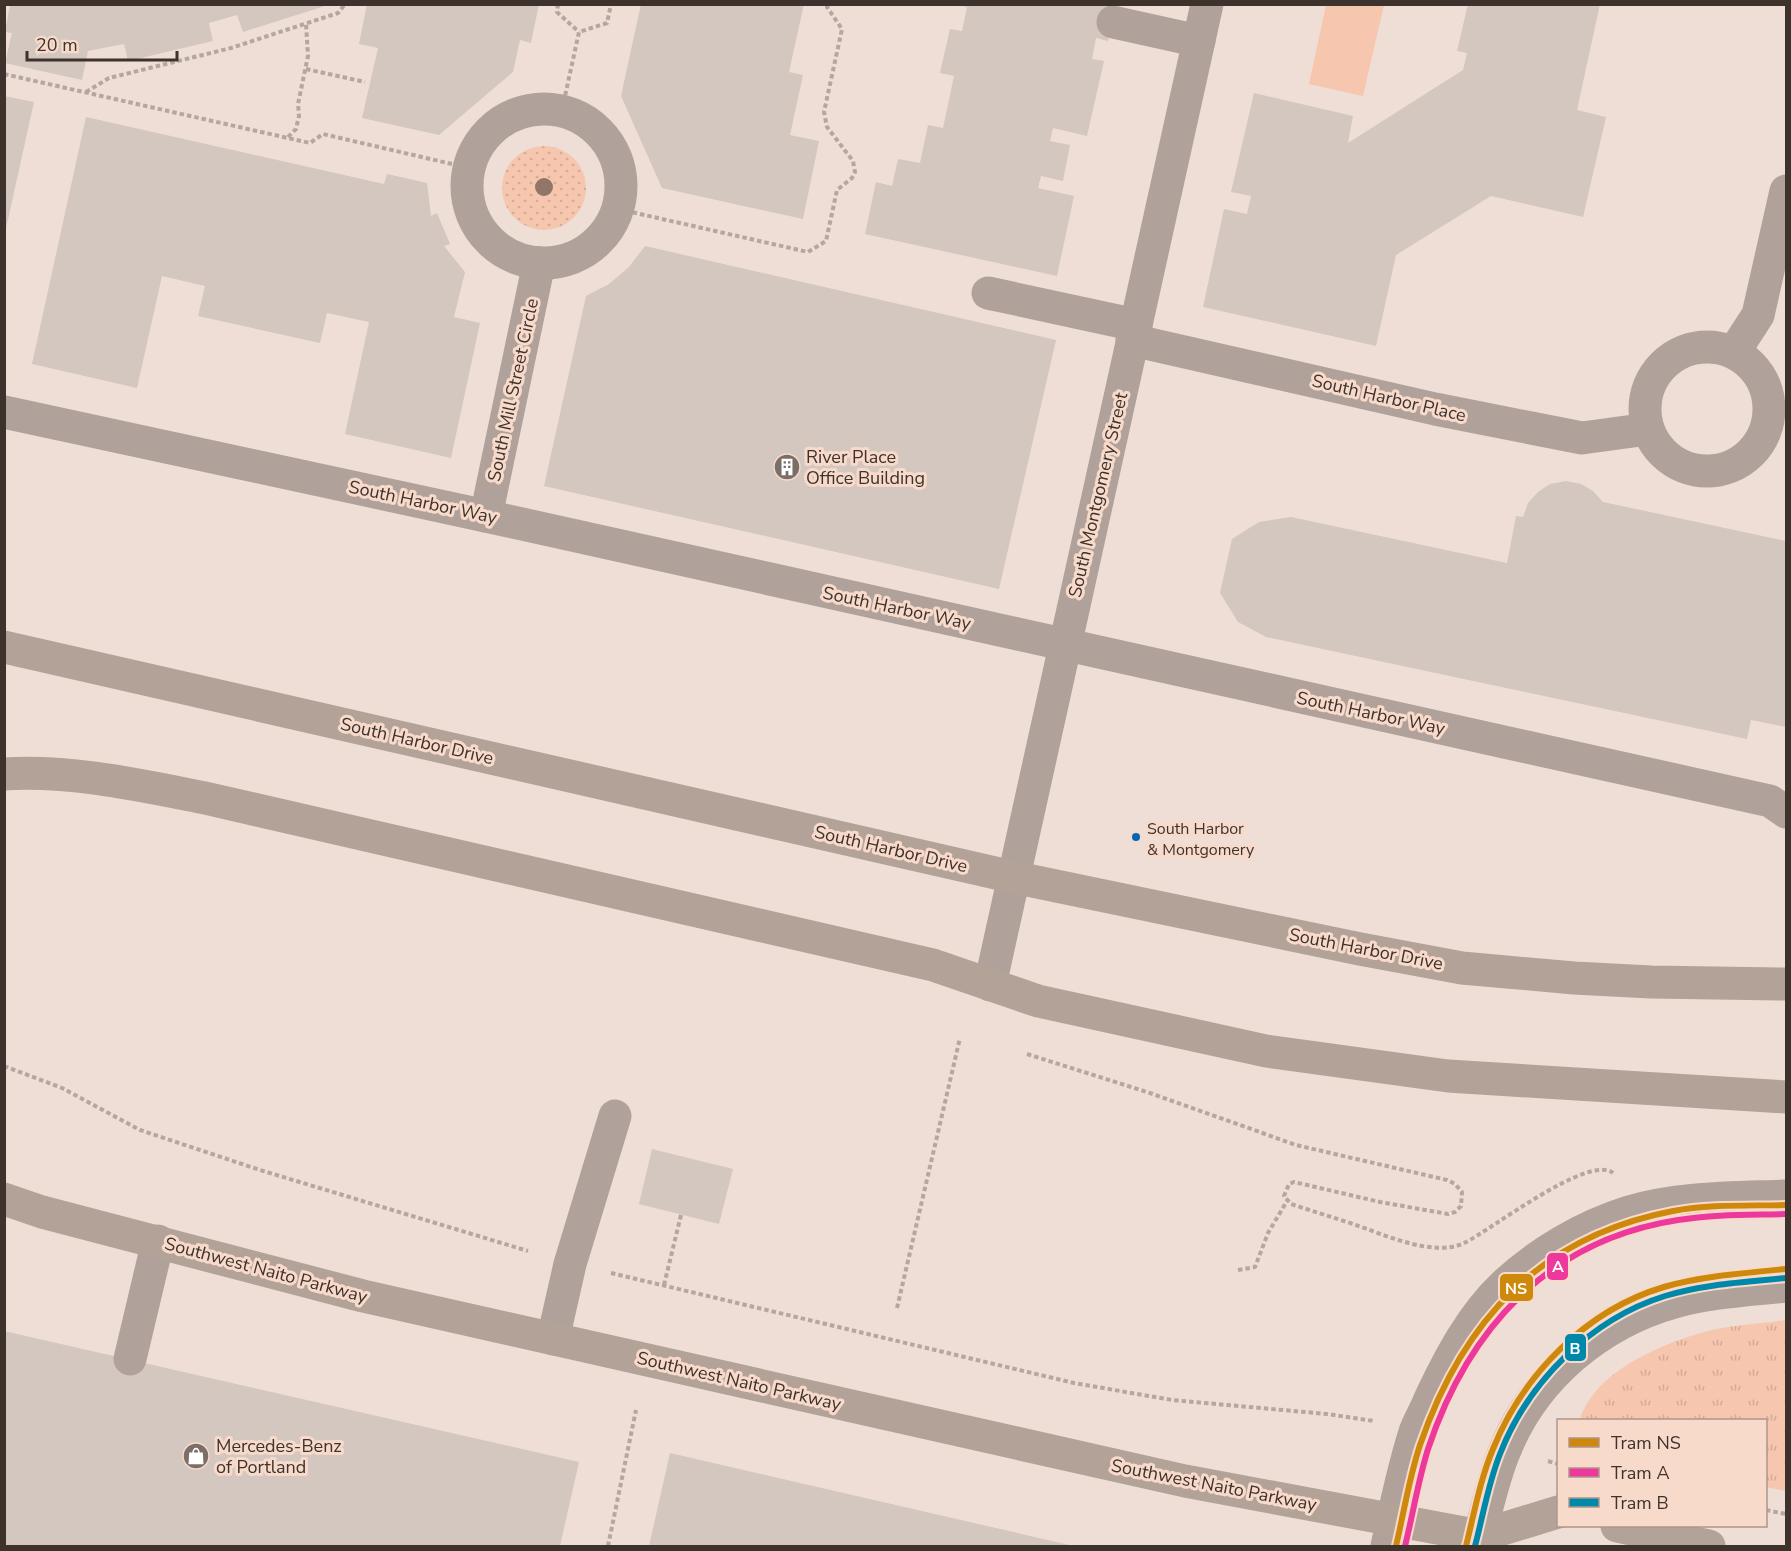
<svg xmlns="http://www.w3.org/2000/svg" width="1791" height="1551" viewBox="0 0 1791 1551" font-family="'Nunito Sans',sans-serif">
<defs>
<pattern id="grass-tufts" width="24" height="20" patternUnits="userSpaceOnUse" patternTransform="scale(1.5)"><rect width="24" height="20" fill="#f7c6ae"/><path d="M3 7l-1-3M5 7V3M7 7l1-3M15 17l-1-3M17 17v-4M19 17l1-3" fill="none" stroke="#d5ab96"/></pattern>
<pattern id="garden-dots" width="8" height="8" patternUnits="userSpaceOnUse" patternTransform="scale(1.5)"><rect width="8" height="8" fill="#f7c6ae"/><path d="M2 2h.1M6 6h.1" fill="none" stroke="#d5ab96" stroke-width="1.8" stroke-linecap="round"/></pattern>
</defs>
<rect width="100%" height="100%" fill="#eeded6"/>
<path fill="url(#grass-tufts)" d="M1786 1320V1491L1766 1487V1420H1580C1594 1372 1659 1345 1704 1332 1730 1325 1760 1324 1786 1320Z"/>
<path fill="#f7c6ae" d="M1326 5H1384L1363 96 1309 84Z"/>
<circle fill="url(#garden-dots)" cx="544" cy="188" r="42"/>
<g fill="#d3c7c0">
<path d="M367 4H539L531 43 520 40 513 72 439 135 362 118 378 48 359 44Z"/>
<path d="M641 4H804L789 72 803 75 790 135 819 141 803 219 662 188 621 96Z"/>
<path d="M1468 4H1600L1577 110 1606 117 1583 217 1491 196 1396 255 1376 346 1203 307 1224 209 1247 214 1251 196 1231 192 1254 93 1353 116 1348 143 1463 70 1467 53 1457 51Z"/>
<path d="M10 5H328L243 32 237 15 209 23 213 41 128 61 124 44 88 51 82 80 5 63 12 33 5 32Z"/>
<path d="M959 5H1116L1108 41 1096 38 1092 59 1104 61 1087 136 1053 128 1050 141 1070 145 1063 181 1041 176 1038 188 1074 196 1057 276 865 234 876 182 892 186 898 159 920 163 928 125 943 128 954 76 940 73 950 29 962 31 967 7Z"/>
<path d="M4 96 34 102 5 233H4Z"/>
<path d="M86 117 384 184 387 174 427 183 431 216 437 213 450 244 444 246 465 272 454 317 480 323 451 458 345 434 369 322 327 313 320 343 198 316 205 286 162 276 137 388 32 364Z"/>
<path d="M645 246 1056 340 999 589 544 486 586 296 609 284 629 267Z"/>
<path d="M1566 481 1581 484 1593 491 1603 502 1786 541V727L1751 720 1747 739 1266 637 1238 622 1220 593 1232 539 1259 522 1291 517 1507 563 1516 516 1523 517 1528 503 1538 492 1550 484Z"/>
<path d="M652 1149 733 1169 719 1224 639 1204Z"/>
<path d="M4 1331 579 1462 560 1546H4Z"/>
<path d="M670 1453 1074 1546H649Z"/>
</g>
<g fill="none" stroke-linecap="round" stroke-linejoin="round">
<g stroke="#b4a7a0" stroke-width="4" stroke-dasharray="4.5 3" stroke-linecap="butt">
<path d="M558 4 557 12 579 32"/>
<path d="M306 69 365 82"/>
<path d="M4 74 310 143 323 134 469 168"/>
<path d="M86 92 109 78 231 48 338 13 345 4"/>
<path d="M562 110 579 32 607 23 611 4"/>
<path d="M288 137 296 129 299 116 298 104 308 56 306 24"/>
<path d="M618 209 808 252 826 241 837 190 852 178 855 172 853 161 827 127 824 112 842 29 827 7 828 4"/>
<path d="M1027 1054 1150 1093 1296 1145 1447 1180 1455 1184 1462 1192 1461 1206 1455 1212 1448 1214 1380 1202 1294 1182 1289 1184 1284 1196 1291 1204C1312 1211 1332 1217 1353 1224 1383 1234 1433 1258 1464 1243 1490 1231 1589 1153 1613 1173"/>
<path d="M4 1066 62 1088 140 1130 260 1170 528 1251"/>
<path d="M1238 1270 1255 1267 1268 1233 1287 1201"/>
<path d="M611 1273 1074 1383 1172 1400 1327 1414 1374 1421"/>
<path d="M664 1285 681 1215"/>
<path d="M897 1308 960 1038"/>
<path d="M1548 1461 1558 1464"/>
<path d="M1766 1510 1786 1514"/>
<path d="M608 1546 636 1410"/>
</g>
<g stroke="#b0a29a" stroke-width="33">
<path d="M1113 22 1199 41"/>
<circle cx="544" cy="186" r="77"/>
<path d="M988 293 1136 325"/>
<path d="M1132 340 1435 409 1582 438 1648 429"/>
<circle cx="1707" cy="409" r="62"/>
<path d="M1734 352 1758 315 1786 191"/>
<path d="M4 412 486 516 1770 801 1786 812"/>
<path d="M486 516 539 263"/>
<path d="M990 985 1207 4"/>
<path d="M553 1339 570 1264 615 1116"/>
<path d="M130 1359 158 1241"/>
<path d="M1387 1546C1395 1509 1403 1469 1415 1432 1419 1421 1426 1410 1430 1399 1449 1359 1471 1316 1504 1285 1538 1253 1584 1226 1629 1212 1679 1197 1734 1198 1786 1196"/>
<path d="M1477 1546C1485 1517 1493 1477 1505 1450 1534 1378 1599 1323 1674 1302 1710 1292 1749 1290 1786 1286"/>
</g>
<g stroke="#b2a298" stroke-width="33">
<path d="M4 647 1013 877 1360 949 1462 968 1574 978 1651 982 1786 984"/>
<path d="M4 774C72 770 139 785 205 798L933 965 1038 1001 1266 1051 1448 1076 1786 1097"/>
<path d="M4 1199 42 1212 363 1296 1185 1481 1480 1536 1558 1512"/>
<path d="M1617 1526 1709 1546"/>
</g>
<defs>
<g id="tram-1">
<path d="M1396 1546C1404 1512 1409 1478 1420 1445 1463 1320 1541 1236 1673 1211 1710 1204 1748 1206 1786 1205"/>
<path d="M1466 1546C1474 1514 1480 1480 1493 1449 1523 1375 1586 1310 1664 1287 1703 1276 1745 1273 1786 1269"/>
</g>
<path id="tram-2" d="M1405 1546C1413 1514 1418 1481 1428 1449 1468 1329 1548 1240 1678 1220 1714 1214 1750 1215 1786 1214"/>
<path id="tram-3" d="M1475 1546C1483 1516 1488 1484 1500 1454 1528 1382 1591 1319 1665 1296 1704 1284 1746 1282 1786 1278"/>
</defs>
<use href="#tram-1" stroke="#f8dacb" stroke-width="10"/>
<use href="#tram-2" stroke="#f8dacb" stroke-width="10"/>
<use href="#tram-3" stroke="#f8dacb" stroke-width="10"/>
<use href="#tram-1" stroke="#ce880b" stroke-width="6"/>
<use href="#tram-2" stroke="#ed389c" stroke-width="6"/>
<use href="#tram-3" stroke="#0088ab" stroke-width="6"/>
</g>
<circle fill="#917668" cx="544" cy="187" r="9"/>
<defs>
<symbol id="building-disc" viewBox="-11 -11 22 22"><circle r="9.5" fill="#7b6e68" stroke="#f8dacb"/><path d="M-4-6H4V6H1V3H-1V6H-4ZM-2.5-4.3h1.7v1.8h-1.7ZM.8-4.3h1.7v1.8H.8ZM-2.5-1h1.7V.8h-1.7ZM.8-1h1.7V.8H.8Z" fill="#fff"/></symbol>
<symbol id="shop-disc" viewBox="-11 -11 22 22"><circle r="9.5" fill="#7b6e68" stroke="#f8dacb"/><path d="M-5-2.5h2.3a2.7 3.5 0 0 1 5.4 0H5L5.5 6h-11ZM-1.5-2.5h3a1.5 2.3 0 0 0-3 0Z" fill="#fff"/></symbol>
</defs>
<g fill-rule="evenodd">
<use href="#building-disc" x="772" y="452" width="30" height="30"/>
<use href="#shop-disc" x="181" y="1441" width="30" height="30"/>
</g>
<circle fill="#0065bd" stroke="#f8dacb" stroke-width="2" cx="1136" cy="837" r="5"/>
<g text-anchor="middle" stroke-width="6" stroke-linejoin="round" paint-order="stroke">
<g font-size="16" fill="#3d322c" stroke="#f8dacb" text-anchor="start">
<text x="1147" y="834">South Harbor<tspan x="1147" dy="21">&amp; Montgomery</tspan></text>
</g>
<g font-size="18" fill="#3d322c" stroke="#f8dacb">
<text transform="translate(513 390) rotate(-78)" y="6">South Mill Street Circle</text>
<text transform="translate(1389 398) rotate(13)" y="6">South Harbor Place</text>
<text transform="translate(1098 495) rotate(-77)" y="6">South Montgomery Street</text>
<text transform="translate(423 502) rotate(12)" y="6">South Harbor Way</text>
<text transform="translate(897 608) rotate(12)" y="6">South Harbor Way</text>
<text transform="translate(1371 713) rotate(12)" y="6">South Harbor Way</text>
<text transform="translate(417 741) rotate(13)" y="6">South Harbor Drive</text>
<text transform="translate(891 849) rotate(13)" y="6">South Harbor Drive</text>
<text transform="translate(1366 949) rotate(11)" y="6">South Harbor Drive</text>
<text transform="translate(266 1270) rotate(15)" y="6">Southwest Naito Parkway</text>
<text transform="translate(739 1381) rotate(13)" y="6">Southwest Naito Parkway</text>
<text transform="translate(1214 1485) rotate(11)" y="6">Southwest Naito Parkway</text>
</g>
<g font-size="18" fill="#3d322c" stroke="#f8dacb" text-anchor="start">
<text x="806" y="463">River Place<tspan x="806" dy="21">Office Building</tspan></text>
<text x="216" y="1452">Mercedes-Benz<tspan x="216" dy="21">of Portland</tspan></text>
</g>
</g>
<g stroke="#f8dacb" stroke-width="2">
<rect x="1546" y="1252" width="23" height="29" rx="6" fill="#ed389c"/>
<rect x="1499" y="1273" width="35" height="29" rx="6" fill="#ce880b"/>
<rect x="1564" y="1333" width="23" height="29" rx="6" fill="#0088ab"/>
</g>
<g font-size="16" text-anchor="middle" font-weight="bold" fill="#fff">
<text x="1558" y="1272">A</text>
<text x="1516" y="1294">NS</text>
<text x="1575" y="1354">B</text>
</g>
<rect width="1791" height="1551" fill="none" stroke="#3d322c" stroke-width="12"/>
<rect x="1557" y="1419" width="210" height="108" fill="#f8dacb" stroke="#ad978b" stroke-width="1.5"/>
<rect x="1569" y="1438" width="30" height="9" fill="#ce880b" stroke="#ad978b" stroke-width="1.5"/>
<text x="1611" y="1449" font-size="18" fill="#3d322c">Tram NS</text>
<rect x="1569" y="1468" width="30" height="9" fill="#ed389c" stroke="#ad978b" stroke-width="1.5"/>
<text x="1611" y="1479" font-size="18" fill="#3d322c">Tram A</text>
<rect x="1569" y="1498" width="30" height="9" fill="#0088ab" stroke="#ad978b" stroke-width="1.5"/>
<text x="1611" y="1509" font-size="18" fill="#3d322c">Tram B</text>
<path d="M27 51v9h150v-9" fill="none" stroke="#3d322c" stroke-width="3"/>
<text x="36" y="51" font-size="18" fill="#3d322c" stroke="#f8dacb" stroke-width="4.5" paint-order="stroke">20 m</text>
</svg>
